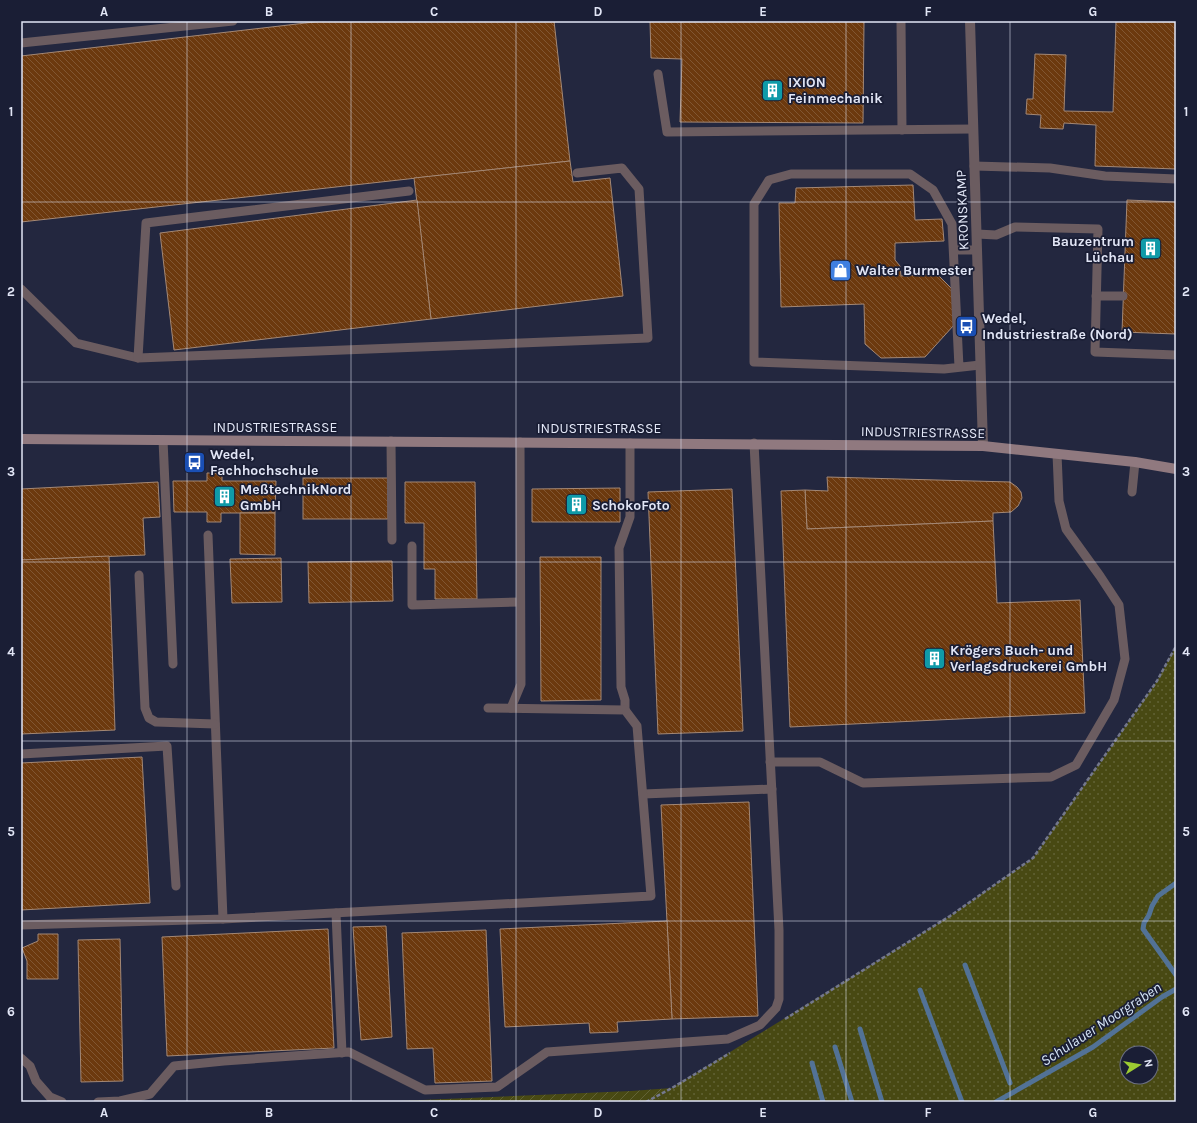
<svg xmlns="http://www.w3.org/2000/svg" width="1197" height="1123" viewBox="0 0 1197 1123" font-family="Karla,sans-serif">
<defs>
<pattern id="grass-dots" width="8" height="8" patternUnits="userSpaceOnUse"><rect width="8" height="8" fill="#484913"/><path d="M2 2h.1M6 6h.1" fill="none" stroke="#626336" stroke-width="1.8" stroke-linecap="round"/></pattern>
<pattern id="garden-furrows" width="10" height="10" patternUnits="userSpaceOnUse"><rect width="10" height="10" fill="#484913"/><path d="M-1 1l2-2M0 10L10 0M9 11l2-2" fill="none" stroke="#626336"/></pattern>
<pattern id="building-back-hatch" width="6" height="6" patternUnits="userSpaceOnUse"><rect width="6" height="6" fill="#6c390e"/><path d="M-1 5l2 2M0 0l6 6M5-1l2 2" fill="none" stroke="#815632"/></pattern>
</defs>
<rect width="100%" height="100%" fill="#23273f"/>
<path fill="url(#grass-dots)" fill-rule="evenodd" d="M1176 646V1102H653L672 1088 950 916 1033 858 1157 681ZM1127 1053H1151V1077H1127Z"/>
<path fill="url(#garden-furrows)" d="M672 1088 653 1102H375L631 1091Z"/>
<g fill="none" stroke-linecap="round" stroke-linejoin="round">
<g stroke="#527296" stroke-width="5">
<path d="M1176 883 1158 896 1152 906 1149 915 1144 923 1143 929 1176 975"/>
<path d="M965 965 1010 1083"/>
<path d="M920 990 962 1102"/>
<path d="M860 1029 882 1102"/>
<path d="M835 1047 852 1102"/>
<path d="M812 1063 823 1102"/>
<path d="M996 1102 1093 1047 1162 997 1176 989"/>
</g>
</g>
<g fill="url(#building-back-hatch)" stroke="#a48875">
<path d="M323 21H554L570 161 21 222V56Z"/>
<path d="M650 21H864L863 123 680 122 682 59 651 58Z"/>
<path d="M1116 21 1176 22V169L1095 166 1096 125 1064 123 1063 129 1040 128 1041 115 1026 114 1027 99H1033L1035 54 1066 55 1064 111 1113 112Z"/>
<path d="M570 161 573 182 610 178 623 296 431 319 414 178Z"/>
<path d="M913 185 915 220 942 219 944 241 895 243V260L900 266 901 276 937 274 952 289 954 325 925 357 881 358 865 344 864 304 781 307 779 203H795L796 188Z"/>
<path d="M417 200 431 319 174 350 160 233Z"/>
<path d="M1127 200 1176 202V334L1122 332Z"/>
<path d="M207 473H222V481H276L275 513H221V522H207V512H174L173 481H207Z"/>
<path d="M827 477 1010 482 1017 487 1021 492 1022 498 1018 506 1011 512 993 513V521L807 529 805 490 828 491Z"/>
<rect x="303" y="478" width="85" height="41"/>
<path d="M158 482 160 517 143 518 145 555 21 560V489Z"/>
<path d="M405 482H475L477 599H435V569H424V523H405Z"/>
<path d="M620 488V522H532V489Z"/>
<path d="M732 489 743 731 658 734 648 492Z"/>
<path d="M805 490 807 529 993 521 997 603 1080 600 1085 713 790 727 781 491Z"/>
<path d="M240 513H275V555L240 554Z"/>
<path d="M109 556 115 730 21 734V560Z"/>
<path d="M540 557H601V700L541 701Z"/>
<path d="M281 558 282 602 232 603 230 559Z"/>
<path d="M392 561 393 601 309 603 308 562Z"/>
<path d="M142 757 150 903 21 910V763Z"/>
<path d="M749 802 758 1016 672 1019 661 805Z"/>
<path d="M667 921 672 1019 617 1022 618 1032 590 1033 589 1023 505 1027 500 929Z"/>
<path d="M386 926 392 1037 361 1040 353 927Z"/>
<path d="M328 929 334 1048 167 1056 162 937Z"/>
<path d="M486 930 492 1081 435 1083 433 1048 407 1049 402 933Z"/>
<path d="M38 934H58V979H27V961L22 948 38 941Z"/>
<path d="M120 939 123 1081 81 1082 78 940Z"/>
</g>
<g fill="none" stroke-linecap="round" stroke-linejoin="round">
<g stroke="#74788c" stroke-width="2.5" stroke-dasharray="4 2" stroke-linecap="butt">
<path d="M785 1019 950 916 1033 858 1157 681 1176 646"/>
<path d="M646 1102 672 1088 730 1053"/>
</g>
<g stroke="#6b5c60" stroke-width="9">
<path d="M901 21 902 130"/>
<path d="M21 43 233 21"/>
<path d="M658 74 667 132 973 129"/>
<path d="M974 166 1050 168 1105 176 1176 179"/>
<path d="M977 234 996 235 1015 227 1098 229 1095 352 1176 355"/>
<path d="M954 250H977"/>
<path d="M21 289 76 343 138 358 648 338 639 189 622 168 577 173"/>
<path d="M1096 296H1123"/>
<path d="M138 358 146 223 409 191"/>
<path d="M959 367 952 224 933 190 910 174H791L769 180 754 204V362L944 369 980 365"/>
<path d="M163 440 173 664"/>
<path d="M391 441 392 540"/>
<path d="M1132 492 1135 462"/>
<path d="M208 535 223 919"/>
<path d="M412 546V605L520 602"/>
<path d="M139 575 145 708 149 718 156 722 215 724"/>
<path d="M511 708 521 684 520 442"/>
<path d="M625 710V700L621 687 619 548 630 517V443"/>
<path d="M21 754 167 746 176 886"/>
<path d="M770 762H820L863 783 1051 777 1076 765 1114 700 1125 659 1119 605 1100 576 1066 529 1059 501 1057 454"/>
<path d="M643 794 772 789"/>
<path d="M336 913 342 1053"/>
<path d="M21 925 223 919 651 896 637 726 625 710 488 708"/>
<path d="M21 1058 30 1066 36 1081 50 1097 62 1102"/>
<path d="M98 1102 120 1101 150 1094 174 1066 224 1061 349 1052 425 1090 497 1087 547 1052 728 1039 760 1025 776 1008 779 999V930L754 443"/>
</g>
<path stroke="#6b5c60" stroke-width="10" d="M970 21 983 446"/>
<path stroke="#90797f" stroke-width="10" d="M21 439 983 446 1135 462 1176 469"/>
</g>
<path fill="none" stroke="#e2e6f6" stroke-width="1" stroke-opacity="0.55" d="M187 21V1102M351 21V1102M516 21V1102M681 21V1102M846 21V1102M1010 21V1102M21 202H1176M21 382H1176M21 562H1176M21 741H1176M21 921H1176"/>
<defs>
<symbol id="building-square" viewBox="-11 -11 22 22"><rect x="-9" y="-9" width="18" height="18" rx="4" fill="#0f9aa8" stroke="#1a1e35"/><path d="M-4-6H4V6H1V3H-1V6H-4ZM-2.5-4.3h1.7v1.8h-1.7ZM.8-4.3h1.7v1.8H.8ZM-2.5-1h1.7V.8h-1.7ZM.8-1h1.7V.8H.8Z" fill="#fff"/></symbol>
<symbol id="shop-square" viewBox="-11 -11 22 22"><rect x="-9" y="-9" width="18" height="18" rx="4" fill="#3f7fe0" stroke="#1a1e35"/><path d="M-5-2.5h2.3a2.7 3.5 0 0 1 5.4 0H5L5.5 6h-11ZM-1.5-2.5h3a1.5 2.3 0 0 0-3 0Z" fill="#fff"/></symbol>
<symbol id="bus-square" viewBox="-11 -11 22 22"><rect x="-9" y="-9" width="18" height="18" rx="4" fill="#1a4fb4" stroke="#1a1e35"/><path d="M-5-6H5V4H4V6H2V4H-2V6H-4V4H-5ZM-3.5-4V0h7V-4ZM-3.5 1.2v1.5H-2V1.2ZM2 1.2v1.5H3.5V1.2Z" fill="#fff"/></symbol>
</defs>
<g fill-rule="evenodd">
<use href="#building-square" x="760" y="78" width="25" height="25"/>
<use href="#building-square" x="1138" y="236" width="25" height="25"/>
<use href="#shop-square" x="828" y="258" width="25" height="25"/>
<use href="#bus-square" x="954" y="314" width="25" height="25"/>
<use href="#bus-square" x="182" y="450" width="25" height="25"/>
<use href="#building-square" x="212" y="484" width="25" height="25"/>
<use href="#building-square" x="564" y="492" width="25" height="25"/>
<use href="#building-square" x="922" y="646" width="25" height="25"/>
</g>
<g text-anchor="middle" stroke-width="3.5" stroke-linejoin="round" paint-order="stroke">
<g font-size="14" font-weight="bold" fill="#e2e6f6" stroke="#1a1e35" text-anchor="start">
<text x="788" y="87">IXION<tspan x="788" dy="16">Feinmechanik</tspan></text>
<text x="1134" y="246" text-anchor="end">Bauzentrum<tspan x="1134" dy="16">Lüchau</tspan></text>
<text x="856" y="275">Walter Burmester</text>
<text x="982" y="323">Wedel,<tspan x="982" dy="16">Industriestraße (Nord)</tspan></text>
<text x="210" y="459">Wedel,<tspan x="210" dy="16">Fachhochschule</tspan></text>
<text x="240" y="494">MeßtechnikNord<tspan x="240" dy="16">GmbH</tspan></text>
<text x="592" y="510">SchokoFoto</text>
<text x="950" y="655">Krögers Buch- und<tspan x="950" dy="16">Verlagsdruckerei GmbH</tspan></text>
</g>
<g font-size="14" fill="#e2e6f6" stroke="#1a1e35">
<text transform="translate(962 210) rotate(-92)" y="5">KRONSKAMP</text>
<text x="275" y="432">INDUSTRIESTRASSE</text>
<text x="599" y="433">INDUSTRIESTRASSE</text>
<text transform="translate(923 432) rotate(1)" y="5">INDUSTRIESTRASSE</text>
</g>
<g font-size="15" font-style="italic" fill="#d6e5f6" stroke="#1a1e35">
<text transform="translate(1101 1024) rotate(-33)" y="5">Schulauer Moorgraben</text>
</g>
</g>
<rect width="1197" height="1123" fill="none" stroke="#1a1e35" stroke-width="44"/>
<g transform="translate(1139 1065) rotate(79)"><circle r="19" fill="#1a1e35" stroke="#6a6e82"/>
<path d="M0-3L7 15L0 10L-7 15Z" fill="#9ccb32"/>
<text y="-6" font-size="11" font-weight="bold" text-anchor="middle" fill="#e2e6f6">N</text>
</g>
<rect x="22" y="22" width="1153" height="1079" fill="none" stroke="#e2e6f6" stroke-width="1.5"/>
<g font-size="13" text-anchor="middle" font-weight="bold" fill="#e2e6f6">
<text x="104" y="16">A</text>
<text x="269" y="16">B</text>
<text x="434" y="16">C</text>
<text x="598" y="16">D</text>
<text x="763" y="16">E</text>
<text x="928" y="16">F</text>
<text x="1093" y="16">G</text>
<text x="11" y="116">1</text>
<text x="1186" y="116">1</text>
<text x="11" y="296">2</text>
<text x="1186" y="296">2</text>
<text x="11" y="476">3</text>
<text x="1186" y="476">3</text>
<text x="11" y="656">4</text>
<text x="1186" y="656">4</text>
<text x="11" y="836">5</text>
<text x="1186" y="836">5</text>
<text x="11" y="1016">6</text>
<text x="1186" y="1016">6</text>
<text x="104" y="1117">A</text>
<text x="269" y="1117">B</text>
<text x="434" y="1117">C</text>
<text x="598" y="1117">D</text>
<text x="763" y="1117">E</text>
<text x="928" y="1117">F</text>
<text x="1093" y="1117">G</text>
</g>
</svg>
